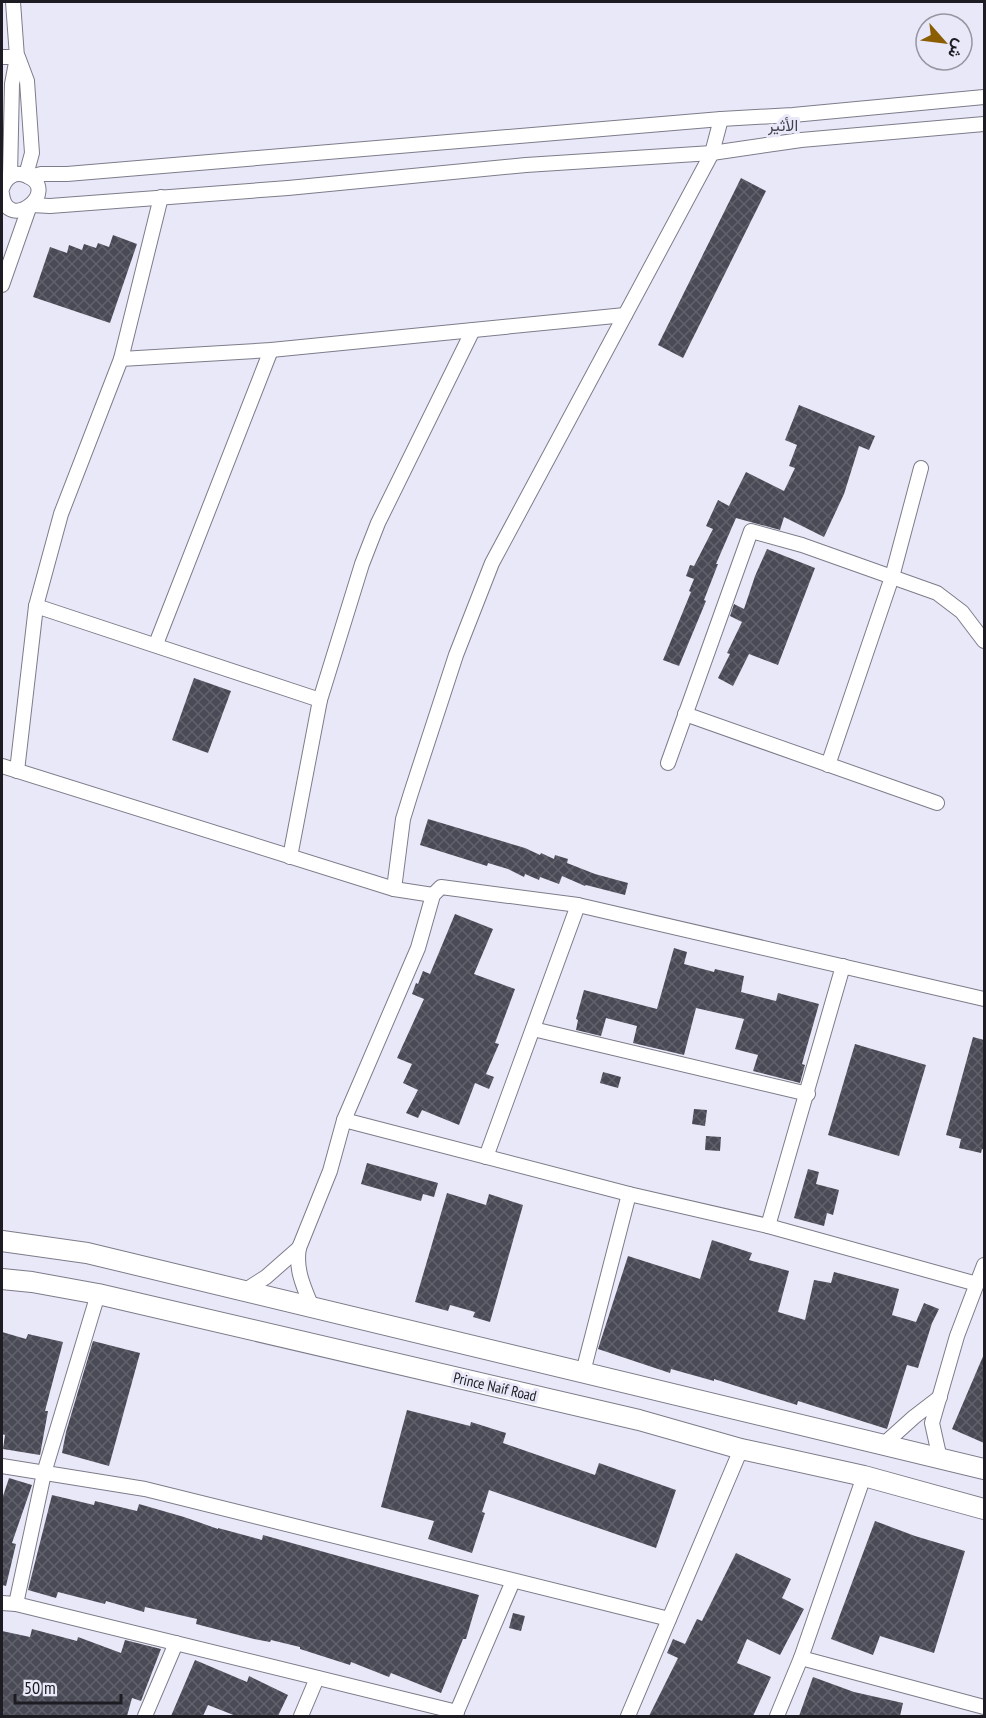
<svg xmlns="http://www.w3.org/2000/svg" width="986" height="1718" viewBox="0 0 986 1718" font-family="'PT Sans Narrow',Vazirmatn,sans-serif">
<defs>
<pattern id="building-cross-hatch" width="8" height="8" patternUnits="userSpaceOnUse" patternTransform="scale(1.5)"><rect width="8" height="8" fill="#4a4a56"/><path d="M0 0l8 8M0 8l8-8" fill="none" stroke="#61616b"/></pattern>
</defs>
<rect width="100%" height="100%" fill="#e8e8f8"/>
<g fill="url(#building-cross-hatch)">
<path d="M741 178 766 191 683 358 658 345Z"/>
<path d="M113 235 137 244 110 323 33 297 50 247 67 253 69 245 82 250 84 244 96 248 98 243 109 247Z"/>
<path d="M799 405 875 436 869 450 859 446 844 494 824 537 784 517 780 530 736 518 716 564H718L704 600 706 601 679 666 663 660 691 592 689 591 694 579 686 576 690 565 694 566 713 529 706 526 718 500 729 506 746 472 784 491 795 468 789 466 797 445 785 440Z"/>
<path d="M767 549 815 568 778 665 749 654 733 686 718 678 730 654 727 653 742 622 730 616 734 604 744 609 755 576Z"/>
<path d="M194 678 231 691 208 753 172 740Z"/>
<path d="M428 819 525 848 540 855 541 853 554 859 555 855 568 859 567 863 595 874 628 883 625 895 586 885 585 886 562 876 559 884 540 877 539 880 525 874 524 877 508 869 488 863 487 866 420 845Z"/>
<path d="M455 914 493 929 474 974 515 989 495 1043 499 1044 486 1074 494 1077 489 1089 475 1083 459 1125 422 1110 418 1118 406 1113 418 1090 403 1083 412 1064 397 1058 424 999 412 994 416 983 418 984 423 971 430 974Z"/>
<path d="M674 948 687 952 684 964 714 972 715 969 744 976 741 992 776 1001 778 993 819 1004 802 1064 805 1065 800 1083 753 1071 758 1055 735 1049 744 1019 696 1008 684 1055 633 1043 637 1026 606 1018 601 1036 576 1030 578 1020 576 1019 584 990 657 1009Z"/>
<path d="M973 1037 984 1040V1150L982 1149 981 1153 959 1148 961 1139 946 1135Z"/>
<path d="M855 1044 926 1065 899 1156 828 1135Z"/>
<path d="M603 1072 621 1077 618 1088 600 1083Z"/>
<path d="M694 1109 707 1110 705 1126 692 1124Z"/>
<path d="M706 1136 721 1137 720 1151 705 1150Z"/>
<path d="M367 1163 438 1183 434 1197 423 1194 421 1201 361 1184Z"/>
<path d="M808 1169 819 1172 816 1184 839 1190 833 1215 827 1213 824 1226 794 1218Z"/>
<path d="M447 1193 486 1205 489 1194 523 1205 490 1322 473 1317 475 1312 450 1305 448 1311 415 1302Z"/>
<path d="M712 1240 752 1253 749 1260 789 1271 778 1312 805 1320 814 1280 831 1283 834 1272 899 1289 892 1315 916 1322 924 1303 939 1309 932 1323 918 1368 907 1365 887 1429 798 1401 797 1405 714 1379V1381L671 1369 670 1373 598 1349 628 1256 700 1279Z"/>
<path d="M2 1332 26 1339 28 1334 63 1342 45 1411H48L40 1455 3 1449 5 1435 2 1434Z"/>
<path d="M93 1341 140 1353 109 1466 62 1453 66 1432Z"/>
<path d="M984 1354V1443L952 1429Z"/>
<path d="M407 1410 470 1426 471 1422 506 1433 503 1443 595 1475 599 1463 676 1490 656 1548 489 1490 482 1512 485 1513 472 1553 428 1539 434 1521 381 1507Z"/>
<path d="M9 1478 32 1485 12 1543 16 1544 6 1586 2 1585V1499Z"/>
<path d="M52 1495 94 1505 95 1501 137 1511 139 1504 184 1517 218 1529V1528L262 1540 263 1535 479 1595 466 1639H463L441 1693 391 1673 389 1677 351 1662 350 1665 300 1649V1647L271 1640 270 1642 254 1639 196 1624 197 1619 145 1607 144 1612 106 1601 105 1604 58 1592 56 1598 28 1590Z"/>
<path d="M875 1521 915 1536 965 1551 934 1653 880 1636 873 1655 831 1639Z"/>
<path d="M736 1553 791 1579 782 1598 804 1609 780 1655 747 1639 737 1663 771 1677 753 1716H649L678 1658 667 1653 673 1639 685 1644 697 1619 702 1621Z"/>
<path d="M513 1613 525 1616 521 1631 509 1628Z"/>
<path d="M32 1629 77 1641 78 1637 121 1653 125 1640 161 1649 141 1701 132 1698 127 1716H2V1631L30 1637Z"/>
<path d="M195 1660 247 1682 249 1676 288 1695 278 1716H236L208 1705 203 1716H171Z"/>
<path d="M813 1677 854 1692 903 1703 900 1716H799Z"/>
</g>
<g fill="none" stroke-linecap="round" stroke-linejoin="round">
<defs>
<g id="minor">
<path d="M2 57H17"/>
<path d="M18 57 27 81 32 153 26 175"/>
<path d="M10 176 12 84 17 57 13 2"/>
<path d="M29 177 41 174H67L721 119 793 115 984 97"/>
<path d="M2 189C5 178 15 170 27 176 62 191 7 234 2 194"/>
<path d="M31 205 50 206 288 188 526 165 712 153 801 140 984 124"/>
<path d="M2 285 29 208"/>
<path d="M121 359 161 197"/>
<path d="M36 606 320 700 362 564 378 523 473 330"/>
<path d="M156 644 271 350"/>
<path d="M685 714 937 803"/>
<path d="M668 763 751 531 802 545 937 593 962 612 984 641"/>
<path d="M828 765 892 577 921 468"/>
<path d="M2 766 394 889 433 895"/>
<path d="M17 771 36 606 61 514 121 359 271 350 625 315"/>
<path d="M290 857 320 700"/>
<path d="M394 889 403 819 411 793 456 655 492 563 712 153 721 119"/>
<path d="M533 1029 808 1094"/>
<path d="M344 1120 629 1194 768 1226 977 1284"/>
<path d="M486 1157 578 905"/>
<path d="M768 1226 843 966"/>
<path d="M244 1291 266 1277 299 1248"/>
<path d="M312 1307C304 1288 295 1269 299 1248L330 1171 344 1120 418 948 433 895 441 887 578 905 984 999"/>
<path d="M583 1372 629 1194"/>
<path d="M884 1444 914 1417 940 1397"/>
<path d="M940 1459 932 1423 957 1336 984 1265"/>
<path d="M2 1466 145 1489 669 1619"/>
<path d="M2 1603 16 1604 457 1712"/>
<path d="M16 1604 44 1473 98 1294"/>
<path d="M801 1658 984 1707"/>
<path d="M145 1716 176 1643"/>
<path d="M301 1716 317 1678"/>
<path d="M455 1716 513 1581"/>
<path d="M628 1716 741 1449"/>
<path d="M777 1716 801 1658 864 1476"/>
</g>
<g id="primary">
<path d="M2 1241 87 1253 984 1469"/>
<path d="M2 1279 32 1282 98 1294 639 1420 741 1449 864 1476 984 1509"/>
</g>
</defs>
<use href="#minor" stroke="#7c7c8a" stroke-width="16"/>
<use href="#primary" stroke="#7c7c8a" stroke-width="22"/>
<use href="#minor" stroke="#fff" stroke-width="14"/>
<use href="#primary" stroke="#fff" stroke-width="20"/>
</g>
<g text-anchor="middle" stroke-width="6" stroke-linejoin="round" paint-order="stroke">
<g font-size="15" fill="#1c1c22" stroke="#e8e8f8">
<text transform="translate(495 1387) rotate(13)" y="5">Prince Naif Road</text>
</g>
<g font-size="16" fill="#42424e" stroke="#e8e8f8">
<text x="783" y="131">الأثير</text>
</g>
</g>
<rect width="986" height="1718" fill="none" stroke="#1c1c22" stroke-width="6"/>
<g transform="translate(944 42) rotate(118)"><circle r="28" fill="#e8e8f8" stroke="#9696a2" stroke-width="1.5"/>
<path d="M0-4.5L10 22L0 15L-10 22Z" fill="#8c5e03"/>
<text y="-9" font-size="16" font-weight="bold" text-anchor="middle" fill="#1c1c22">ش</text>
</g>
<path d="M15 1694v9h106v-9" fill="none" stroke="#1c1c22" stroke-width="3"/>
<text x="24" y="1694" font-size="18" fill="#1c1c22" stroke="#e8e8f8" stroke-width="4.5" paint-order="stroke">50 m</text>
</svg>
